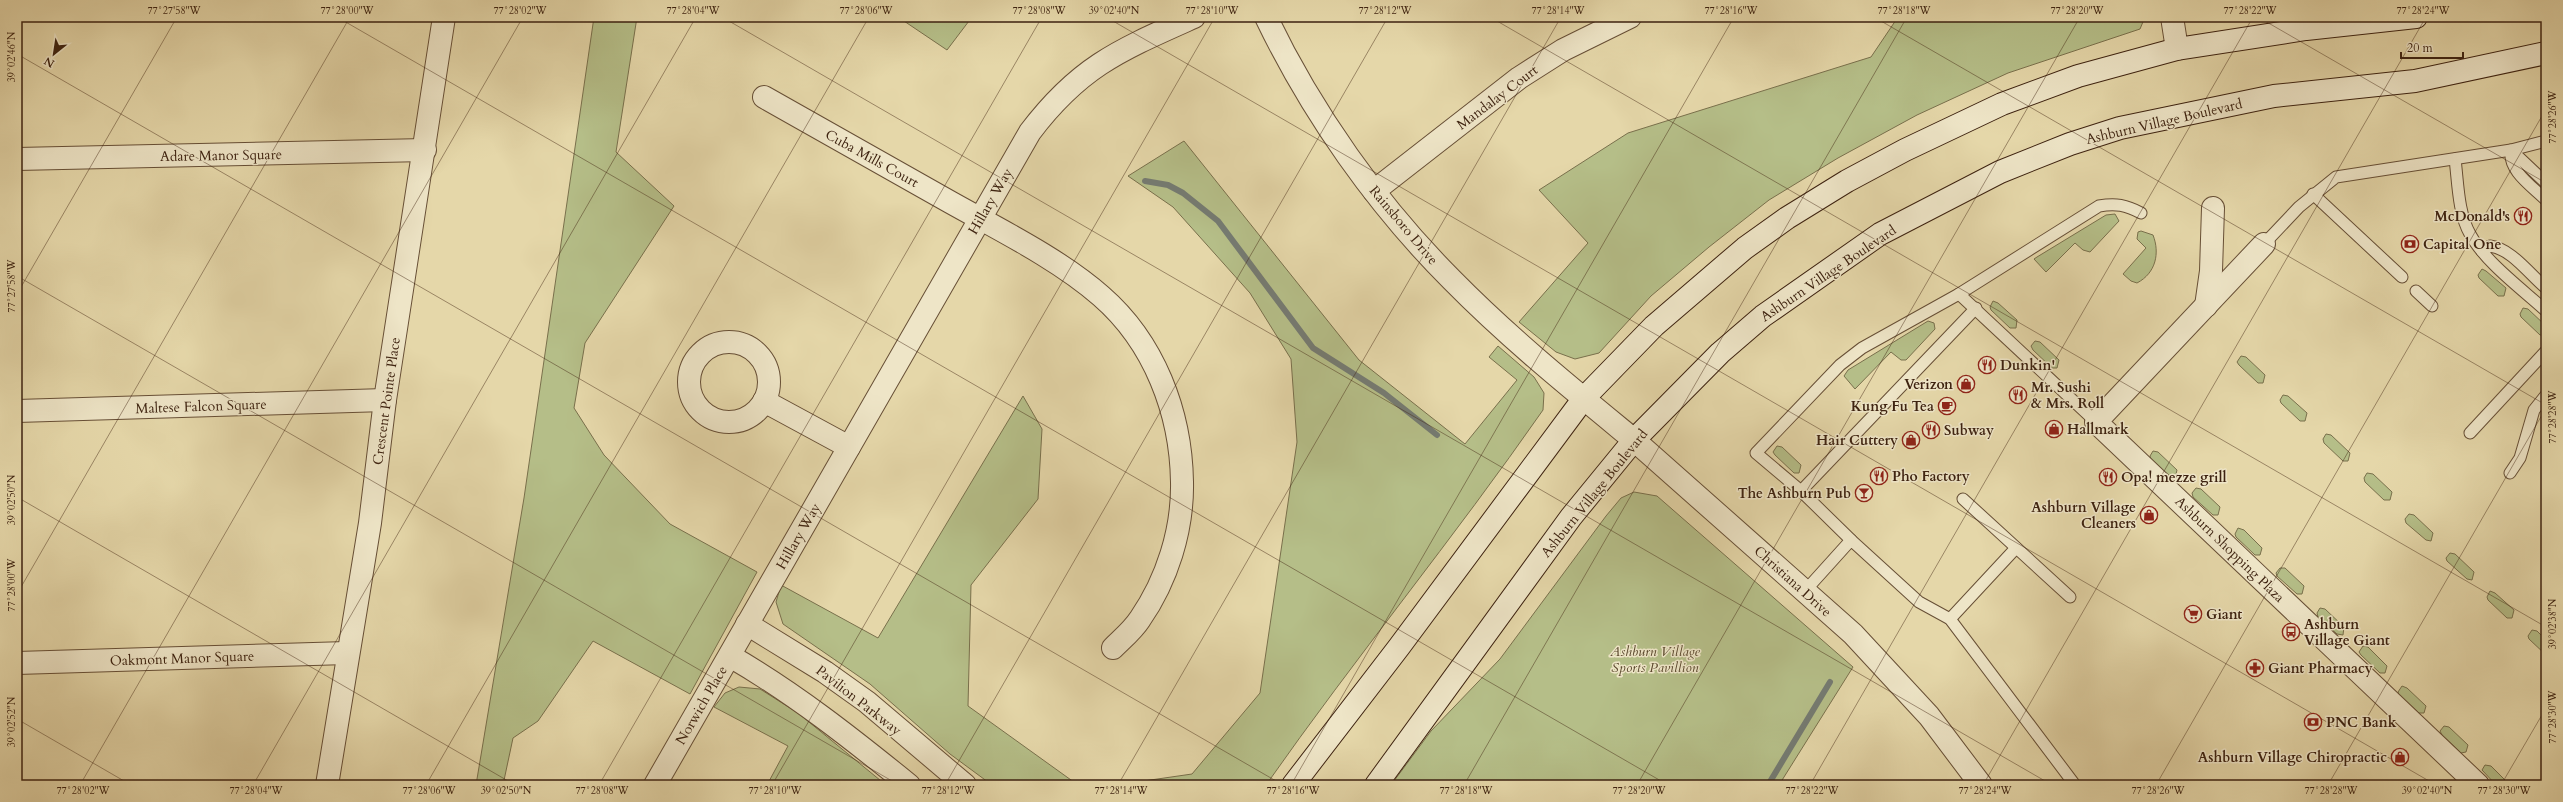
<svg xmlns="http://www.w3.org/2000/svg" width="2563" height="802" viewBox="0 0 2563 802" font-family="Cardo,serif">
<rect width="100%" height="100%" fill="#e5d7a9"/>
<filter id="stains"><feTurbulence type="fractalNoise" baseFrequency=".005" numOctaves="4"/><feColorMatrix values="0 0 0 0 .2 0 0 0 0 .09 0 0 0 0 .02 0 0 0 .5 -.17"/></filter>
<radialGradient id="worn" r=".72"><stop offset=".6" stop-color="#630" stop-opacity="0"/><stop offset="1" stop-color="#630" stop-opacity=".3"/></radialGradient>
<g fill="#b5be88" stroke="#79704c">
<path d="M594 17H637L616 152 674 206 585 343 574 408 604 455 670 524 757 572 690 694 593 641 538 721 513 738 503 785H476L524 498Z"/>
<path d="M898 17H972L947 50Z"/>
<path d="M1898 17H2145L2140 29 2008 73 1917 115 1838 158 1769 200 1709 247 1651 296 1599 353 1575 359 1556 352 1519 322 1588 243 1539 190 1628 133 1871 57Z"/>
<path d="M1184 141 1359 360 1465 444 1517 380 1489 357 1498 346 1534 377 1544 393 1543 410C1454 538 1355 658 1266 785H1116L1192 774 1260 693 1297 442 1291 359 1250 293 1173 207 1128 176Z"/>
<path d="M2115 214 2119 221 2090 252 2083 250 2075 243 2046 272 2034 259 2037 257 2106 215Z"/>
<path d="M2141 231 2153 235C2160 253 2156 273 2137 283L2131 281 2123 274 2146 248 2137 239 2138 232Z"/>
<path d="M2482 269 2486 271 2506 288 2504 296H2498L2479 278 2478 275Z"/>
<path d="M1993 301 1998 303 2017 320 2016 328H2010L1991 310 1990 307Z"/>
<path d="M2523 308 2528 309 2546 326V335H2540L2521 317 2520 314Z"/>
<path d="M1928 321 1934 323 1935 329 1906 360H1901L1891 352 1855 389 1844 376 1848 370Z"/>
<path d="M2035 341 2040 342 2059 360 2057 368H2052L2033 350 2031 346Z"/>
<path d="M2241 356 2246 357 2265 375 2263 383H2258L2239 365 2237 362Z"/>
<path d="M2283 395 2288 396 2307 413 2305 421H2300L2281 403 2280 400Z"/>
<path d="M1023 396 1042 429 1038 499 971 585 968 706 1078 785H992L950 754 870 684 783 624 776 602 781 585 878 638Z"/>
<path d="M2326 434 2331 435 2350 453 2348 461H2343L2324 443 2323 439Z"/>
<path d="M1777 446 1782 447 1801 465 1799 473H1794L1775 455 1773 452Z"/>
<path d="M2153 451 2158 452 2177 470 2175 478H2170L2151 460 2150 456Z"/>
<path d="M2367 473 2373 474 2392 492 2390 500H2384L2365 482 2364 478Z"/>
<path d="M2196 488 2201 489 2220 507 2218 515H2213L2193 497 2192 493Z"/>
<path d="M1634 492 1657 496 1853 667 1779 785H1391L1431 731 1500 659 1606 516 1621 498Z"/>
<path d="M2409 514 2414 515 2433 533 2431 541 2426 540 2406 523 2405 519Z"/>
<path d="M2238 528 2244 530 2262 548 2260 555H2255L2236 537 2235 534Z"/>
<path d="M2450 553 2455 554 2474 572 2472 580 2467 579 2447 561 2446 558Z"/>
<path d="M2280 568H2285L2304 586 2302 594H2297L2277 576 2276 573Z"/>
<path d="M2490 591 2495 593 2514 610 2512 618H2507L2488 600 2487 597Z"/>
<path d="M2320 608 2325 609 2344 627 2343 635 2337 634 2318 617 2317 613Z"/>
<path d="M2532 630 2537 631 2546 640V655L2529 639 2528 636Z"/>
<path d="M2363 646 2368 647 2387 666 2385 673H2380L2361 655 2359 652Z"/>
<path d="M2402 686 2407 688 2426 706 2424 713H2419L2399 695 2398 692Z"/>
<path d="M739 687 760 689 798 713 886 785H767L788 746 714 707 725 693Z"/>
<path d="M2444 726 2449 727 2468 745 2466 752 2461 753 2442 735 2440 731Z"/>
<path d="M2485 765 2491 766 2510 785H2496L2482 770Z"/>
</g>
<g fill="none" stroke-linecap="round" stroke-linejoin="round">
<g stroke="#757b72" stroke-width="6">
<path d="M951 17 952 18"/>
<path d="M1145 181 1168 185 1183 193 1218 221 1313 348 1384 393 1437 435"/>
<path d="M1768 785 1830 682"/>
</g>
<defs>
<g id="service">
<path d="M2546 141 2511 150C2508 171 2532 186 2546 200"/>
<path d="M2455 159C2458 182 2458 213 2470 234 2485 262 2522 289 2546 311"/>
<path d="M2313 194 2402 277"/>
<path d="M2264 244 2299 207 2336 177 2511 150 2546 183"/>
<path d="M2482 251 2490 246C2512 249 2529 274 2546 288"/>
<path d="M2416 291 2432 306"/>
<path d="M1959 294 1862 348 1840 365 1756 453 1801 491 1976 308"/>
<path d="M2096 422 1959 294 2099 206C2116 203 2126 205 2141 213"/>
<path d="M2470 433 2546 351"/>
<path d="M2510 473 2520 458 2534 410 2546 395"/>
<path d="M1801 491 1851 540"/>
<path d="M1963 499 2070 597"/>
<path d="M1805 591 1851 540 1919 602 1950 619 2075 785"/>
<path d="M1950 619 2016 548"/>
</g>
<g id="minor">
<path d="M1266 17C1312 113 1377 205 1452 280 1509 338 1572 389 1634 440"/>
<path d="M2172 17 2177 49"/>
<path d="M764 97C826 132 888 167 950 202 998 229 1059 259 1101 296 1154 342 1181 412 1182 482 1183 530 1167 580 1140 619 1133 630 1122 639 1113 648"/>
<path d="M17 159 425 150"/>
<path d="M1374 191 1519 78 1563 50 1630 17"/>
<path d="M2264 244 2096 422 2478 785"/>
<path d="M2206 306 2211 271 2213 208"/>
<circle cx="729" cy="382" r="40"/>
<path d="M764 401 849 447"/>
<path d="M17 411 385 400"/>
<path d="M747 624 825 672 867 702 965 785"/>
<path d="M730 656C794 693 851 738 909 785"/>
<path d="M17 663 347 653"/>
<path d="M327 785 370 523 385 400 444 17"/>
<path d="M655 785 1030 132C1080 66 1120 50 1194 17"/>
</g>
<path id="tertiary" d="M1634 440 1853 634 1929 716 1981 785"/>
<g id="secondary">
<path d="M1293 785 1399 647 1584 398 1654 326 1745 248 1787 218 1847 181 1905 150 2002 104 2078 76 2177 49 2306 29 2416 17"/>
<path d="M1376 785 1571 517 1634 440 1720 353 1763 316 1880 234 2000 172 2070 144 2120 128 2274 96 2415 81 2546 53"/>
</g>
</defs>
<use href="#service" stroke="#674f36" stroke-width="13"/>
<use href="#minor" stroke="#674f36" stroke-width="24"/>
<use href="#tertiary" stroke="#674f36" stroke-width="24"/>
<use href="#secondary" stroke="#3d2210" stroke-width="24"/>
<use href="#service" stroke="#eee5c7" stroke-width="11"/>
<use href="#minor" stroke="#eee5c7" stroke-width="22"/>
<use href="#tertiary" stroke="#eee5c7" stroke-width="22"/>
<use href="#secondary" stroke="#eee5c7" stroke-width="22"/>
</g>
<path fill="none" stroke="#3d2210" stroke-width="1" stroke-opacity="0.45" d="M337 17 1668 785M722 17 2052 785M1106 17 2436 785M1490 17 2546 627M1874 17 2546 405M2258 17 2546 183M17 54 1283 785M17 276 899 785M17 294 177 17M17 497 515 785M17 594 350 17M17 719 131 785M80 785 523 17M253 785 696 17M426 785 869 17M599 785 1042 17M772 785 1215 17M945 785 1388 17M1118 785 1561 17M1291 785 1734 17M1464 785 1907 17M1637 785 2080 17M1810 785 2253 17M1983 785 2426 17M2156 785 2546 109M2328 785 2546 408M2501 785 2546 708"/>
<defs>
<symbol id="restaurant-ring" viewBox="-11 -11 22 22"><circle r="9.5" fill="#eee5c7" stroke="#8f2418" stroke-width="1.5"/><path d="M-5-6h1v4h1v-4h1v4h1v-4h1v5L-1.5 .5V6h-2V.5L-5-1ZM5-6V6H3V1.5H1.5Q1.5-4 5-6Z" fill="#8f2418"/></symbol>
<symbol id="bank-ring" viewBox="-11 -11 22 22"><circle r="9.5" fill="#eee5c7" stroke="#8f2418" stroke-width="1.5"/><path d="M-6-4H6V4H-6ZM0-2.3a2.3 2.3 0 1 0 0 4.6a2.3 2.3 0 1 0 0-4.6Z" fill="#8f2418"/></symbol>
<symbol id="shop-ring" viewBox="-11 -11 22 22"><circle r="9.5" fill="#eee5c7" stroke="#8f2418" stroke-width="1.5"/><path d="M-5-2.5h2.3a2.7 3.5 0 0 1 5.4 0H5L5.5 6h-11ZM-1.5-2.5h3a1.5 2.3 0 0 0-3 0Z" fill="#8f2418"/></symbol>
<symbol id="cafe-ring" viewBox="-11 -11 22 22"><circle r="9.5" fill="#eee5c7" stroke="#8f2418" stroke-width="1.5"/><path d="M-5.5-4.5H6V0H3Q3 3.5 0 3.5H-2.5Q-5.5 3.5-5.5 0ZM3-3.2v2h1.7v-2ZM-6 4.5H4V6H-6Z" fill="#8f2418"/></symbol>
<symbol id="bar-ring" viewBox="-11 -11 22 22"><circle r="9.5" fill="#eee5c7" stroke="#8f2418" stroke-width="1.5"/><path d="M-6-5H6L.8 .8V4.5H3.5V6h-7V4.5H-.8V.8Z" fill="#8f2418"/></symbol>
<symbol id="supermarket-ring" viewBox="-11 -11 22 22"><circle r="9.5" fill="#eee5c7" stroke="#8f2418" stroke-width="1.5"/><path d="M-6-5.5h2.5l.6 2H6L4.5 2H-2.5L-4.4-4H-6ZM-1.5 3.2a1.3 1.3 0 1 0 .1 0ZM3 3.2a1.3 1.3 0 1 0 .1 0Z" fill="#8f2418"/></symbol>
<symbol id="bus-ring" viewBox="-11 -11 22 22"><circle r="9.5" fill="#eee5c7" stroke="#8f2418" stroke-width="1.5"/><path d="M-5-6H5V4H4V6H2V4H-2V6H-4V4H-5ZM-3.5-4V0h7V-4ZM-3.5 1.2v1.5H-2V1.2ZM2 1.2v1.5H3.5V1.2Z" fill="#8f2418"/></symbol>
<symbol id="pharmacy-ring" viewBox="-11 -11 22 22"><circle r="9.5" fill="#eee5c7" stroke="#8f2418" stroke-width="1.5"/><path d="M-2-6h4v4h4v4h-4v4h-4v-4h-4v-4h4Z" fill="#8f2418"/></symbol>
</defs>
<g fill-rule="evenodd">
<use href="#restaurant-ring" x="2513" y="206" width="20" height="20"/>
<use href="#bank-ring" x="2400" y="234" width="20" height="20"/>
<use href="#restaurant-ring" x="1977" y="355" width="20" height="20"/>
<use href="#shop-ring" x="1956" y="374" width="20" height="20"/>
<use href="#restaurant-ring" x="2008" y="385" width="20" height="20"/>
<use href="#cafe-ring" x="1937" y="396" width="20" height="20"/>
<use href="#shop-ring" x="2044" y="419" width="20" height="20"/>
<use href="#restaurant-ring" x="1921" y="420" width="20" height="20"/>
<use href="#shop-ring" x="1901" y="430" width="20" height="20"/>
<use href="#restaurant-ring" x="1869" y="466" width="20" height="20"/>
<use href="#restaurant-ring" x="2098" y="467" width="20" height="20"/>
<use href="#bar-ring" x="1854" y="483" width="20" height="20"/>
<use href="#shop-ring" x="2139" y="505" width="20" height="20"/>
<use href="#supermarket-ring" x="2183" y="604" width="20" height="20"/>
<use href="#bus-ring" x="2281" y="622" width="20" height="20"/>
<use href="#pharmacy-ring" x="2245" y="658" width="20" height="20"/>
<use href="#bank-ring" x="2303" y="712" width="20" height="20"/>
<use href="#shop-ring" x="2390" y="747" width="20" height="20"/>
</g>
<g text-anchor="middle" stroke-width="3" stroke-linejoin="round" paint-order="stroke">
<g font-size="14" fill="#3d2210" stroke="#eee5c7">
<text transform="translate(1497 97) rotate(-37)" y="5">Mandalay Court</text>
<text transform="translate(2164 121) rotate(-13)" y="5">Ashburn Village Boulevard</text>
<text transform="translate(221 155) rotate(-1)" y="5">Adare Manor Square</text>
<text transform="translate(872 158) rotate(29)" y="5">Cuba Mills Court</text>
<text transform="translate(990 201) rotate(-60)" y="5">Hillary Way</text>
<text transform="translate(1404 225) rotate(50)" y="5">Rainsboro Drive</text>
<text transform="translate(1828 273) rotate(-34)" y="5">Ashburn Village Boulevard</text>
<text transform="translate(386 401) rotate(-82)" y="5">Crescent Pointe Place</text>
<text transform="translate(201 406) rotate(-2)" y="5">Maltese Falcon Square</text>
<text transform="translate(1594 493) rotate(-51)" y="5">Ashburn Village Boulevard</text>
<text transform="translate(798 536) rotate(-60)" y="5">Hillary Way</text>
<text transform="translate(2230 549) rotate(44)" y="5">Ashburn Shopping Plaza</text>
<text transform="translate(1793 581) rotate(42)" y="5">Christiana Drive</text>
<text transform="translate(182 658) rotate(-2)" y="5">Oakmont Manor Square</text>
<text transform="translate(859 700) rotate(38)" y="5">Pavilion Parkway</text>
<text transform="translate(701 705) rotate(-60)" y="5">Norwich Place</text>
</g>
<g font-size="14" font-weight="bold" fill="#3d2210" stroke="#eee5c7" text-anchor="start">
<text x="2510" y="221" text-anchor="end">McDonald's</text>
<text x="2423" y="249">Capital One</text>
<text x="2000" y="370">Dunkin'</text>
<text x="1953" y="389" text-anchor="end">Verizon</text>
<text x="2031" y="392">Mr. Sushi<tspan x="2031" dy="16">&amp; Mrs. Roll</tspan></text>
<text x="1934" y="411" text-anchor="end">Kung Fu Tea</text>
<text x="2067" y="434">Hallmark</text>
<text x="1944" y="435">Subway</text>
<text x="1898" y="445" text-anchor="end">Hair Cuttery</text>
<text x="1892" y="481">Pho Factory</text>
<text x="2121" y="482">Opa! mezze grill</text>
<text x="1851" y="498" text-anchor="end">The Ashburn Pub</text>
<text x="2136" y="512" text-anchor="end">Ashburn Village<tspan x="2136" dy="16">Cleaners</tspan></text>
<text x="2206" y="619">Giant</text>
<text x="2304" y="629">Ashburn<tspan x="2304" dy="16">Village Giant</tspan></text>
<text x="2268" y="673">Giant Pharmacy</text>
<text x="2326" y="727">PNC Bank</text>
<text x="2387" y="762" text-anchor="end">Ashburn Village Chiropractic</text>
</g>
<g font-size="14" font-style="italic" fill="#5b492e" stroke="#eee5c7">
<text x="1655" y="656">Ashburn Village<tspan x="1655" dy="16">Sports Pavillion</tspan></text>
</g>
</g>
<rect width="2563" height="802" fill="none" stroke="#e5d7a9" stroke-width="44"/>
<g transform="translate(54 54) rotate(210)" stroke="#eee5c7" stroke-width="3" paint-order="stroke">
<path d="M0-3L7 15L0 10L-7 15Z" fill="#3d2210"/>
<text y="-6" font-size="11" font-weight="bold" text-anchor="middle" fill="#3d2210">N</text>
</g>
<path d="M2401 52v6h62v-6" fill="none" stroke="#3d2210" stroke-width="2"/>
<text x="2407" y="52" font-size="12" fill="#3d2210" stroke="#eee5c7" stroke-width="3" paint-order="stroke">20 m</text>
<rect x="22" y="22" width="2519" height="758" fill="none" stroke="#3d2210" stroke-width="1.5"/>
<g font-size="10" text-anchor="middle" fill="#3d2210">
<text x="174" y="14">77°27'58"W</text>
<text x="347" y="14">77°28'00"W</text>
<text x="520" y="14">77°28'02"W</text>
<text x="693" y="14">77°28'04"W</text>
<text x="866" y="14">77°28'06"W</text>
<text x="1039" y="14">77°28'08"W</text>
<text x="1114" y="14">39°02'40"N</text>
<text x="1212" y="14">77°28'10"W</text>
<text x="1385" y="14">77°28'12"W</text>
<text x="1558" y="14">77°28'14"W</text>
<text x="1731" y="14">77°28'16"W</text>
<text x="1904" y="14">77°28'18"W</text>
<text x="2077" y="14">77°28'20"W</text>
<text x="2250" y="14">77°28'22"W</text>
<text x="2423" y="14">77°28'24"W</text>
<text transform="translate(11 57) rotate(-90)" y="4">39°02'46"N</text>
<text transform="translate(2552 117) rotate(-90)" y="4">77°28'26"W</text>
<text transform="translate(11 286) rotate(-90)" y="4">77°27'58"W</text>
<text transform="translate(2552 417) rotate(-90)" y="4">77°28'28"W</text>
<text transform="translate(11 500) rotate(-90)" y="4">39°02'50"N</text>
<text transform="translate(11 585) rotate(-90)" y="4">77°28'00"W</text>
<text transform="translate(2552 624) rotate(-90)" y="4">39°02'38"N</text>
<text transform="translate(2552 717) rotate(-90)" y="4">77°28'30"W</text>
<text transform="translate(11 722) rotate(-90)" y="4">39°02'52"N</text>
<text x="83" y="794">77°28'02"W</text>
<text x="256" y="794">77°28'04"W</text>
<text x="429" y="794">77°28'06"W</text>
<text x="506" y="794">39°02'50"N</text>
<text x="602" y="794">77°28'08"W</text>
<text x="775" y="794">77°28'10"W</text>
<text x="948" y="794">77°28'12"W</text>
<text x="1121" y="794">77°28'14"W</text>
<text x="1293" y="794">77°28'16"W</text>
<text x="1466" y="794">77°28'18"W</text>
<text x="1639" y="794">77°28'20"W</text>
<text x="1812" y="794">77°28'22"W</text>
<text x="1985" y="794">77°28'24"W</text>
<text x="2158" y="794">77°28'26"W</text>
<text x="2331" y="794">77°28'28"W</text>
<text x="2427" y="794">39°02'40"N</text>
<text x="2504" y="794">77°28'30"W</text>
</g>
<rect width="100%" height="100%" filter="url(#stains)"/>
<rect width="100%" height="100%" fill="url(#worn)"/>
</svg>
